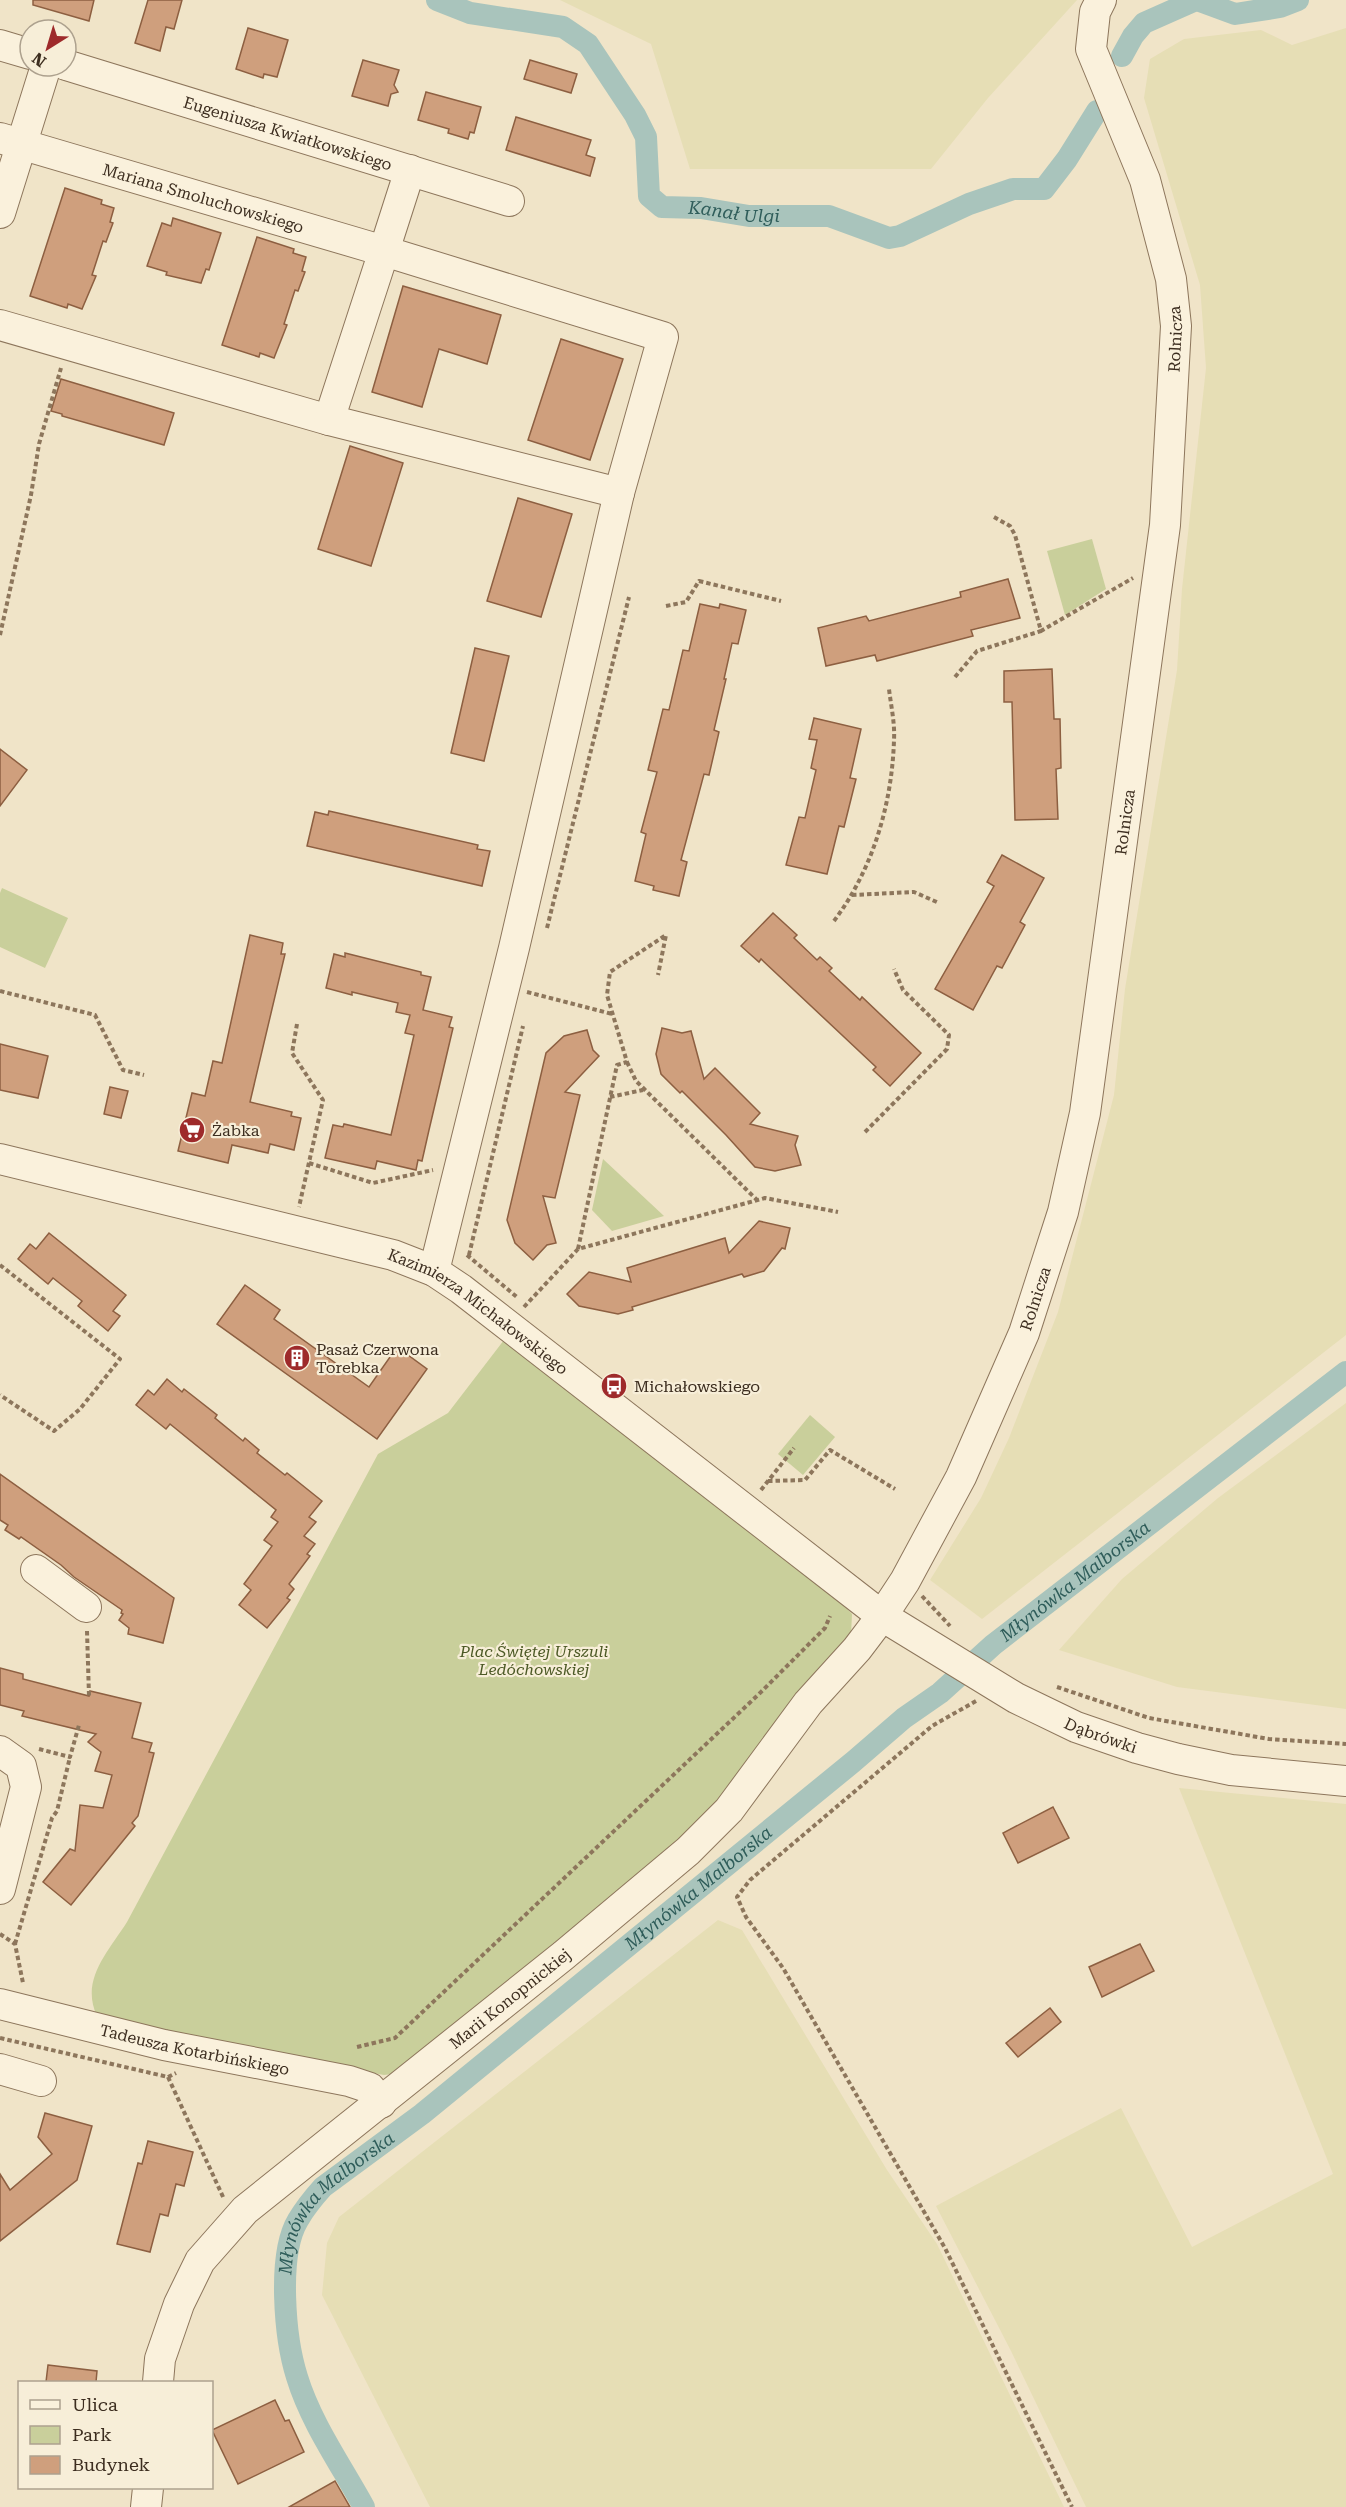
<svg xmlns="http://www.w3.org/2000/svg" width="1346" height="2507" viewBox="0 0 1346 2507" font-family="'Roboto Serif',serif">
<rect width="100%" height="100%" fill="#f0e4c8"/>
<g fill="#e6deb5">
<path d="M560 0H1077L988 98 931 169H690L651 44Z"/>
<path d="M1346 28V1335L982 1619 930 1580 981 1498 1009 1438 1058 1312 1114 1095 1125 989 1177 670 1182 589 1206 368 1200 285 1144 98 1150 59 1184 39 1261 30 1292 45Z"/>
<path d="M1346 1403V1709L1177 1687 1059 1650 1122 1579 1218 1498Z"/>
<path d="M1179 1788 1346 1804V2507H1086L1011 2351 936 2206 1121 2108 1192 2247 1333 2174Z"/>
<path d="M718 1920 742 1930 887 2170 937 2244 1064 2507H430L322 2295 327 2243 339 2217Z"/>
</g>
<g fill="#c9cf9b">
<path d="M1092 539 1106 589 1065 615 1047 551Z"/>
<path d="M2 888 68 918 45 968 0 947V893Z"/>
<path d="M603 1159 664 1216 612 1231 592 1210Z"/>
<path d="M504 1340 835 1596 852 1614 851 1635 683 1843 393 2074 384 2075 177 2036 97 2016C80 1980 108 1952 127 1922L378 1454 448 1413Z"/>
<path d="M810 1415 835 1437 803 1475 778 1454Z"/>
</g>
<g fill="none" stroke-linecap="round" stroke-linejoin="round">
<g stroke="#a9c4bc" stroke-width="22">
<path id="s1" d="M437 0 470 13 563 27 588 44 635 115 646 137 649 196 662 207 701 208 749 216H829L889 238 900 236 969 204 1013 189H1044L1067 159 1097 111"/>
<path d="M1197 0 1235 14 1280 7 1298 0"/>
<path d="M1122 56 1133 36 1144 23 1196 0"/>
<path id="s2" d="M364 2507C341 2465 311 2423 297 2377 285 2339 277 2255 298 2220 305 2208 314 2197 323 2187L422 2114 853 1762 904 1718 940 1693 993 1645 1346 1372"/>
</g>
</g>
<g fill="#cf9f7d" stroke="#8d5f41" stroke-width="1.5">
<path d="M33 0H94L89 21 33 5Z"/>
<path d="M148 0H182L174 29 166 27 160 51 135 43Z"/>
<path d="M248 28 288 40 277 77 264 74 263 78 236 69Z"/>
<path d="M363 60 399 70 394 85 398 92 391 94 388 106 352 96Z"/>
<path d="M530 60 577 74 571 93 524 79Z"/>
<path d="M426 92 481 107 474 133 470 132 468 139 448 133 449 129 418 120Z"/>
<path d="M516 117 591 140 586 155 595 158 590 176 506 150Z"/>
<path d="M65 188 102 200 101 204 114 208 110 222 113 223 106 242 103 241 92 275 96 276 82 309 68 304 67 308 30 296Z"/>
<path d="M173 218 221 233 209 270 206 269 201 283 166 275 167 272 147 266 162 223 171 226Z"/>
<path d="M257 237 294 249 293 253 306 257 302 271 305 272 298 291 295 290 284 324 287 325 274 358 260 353 259 357 222 345Z"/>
<path d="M403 286 501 315 487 364 439 349 422 407 372 392Z"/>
<path d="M561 339 623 359 590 460 528 440Z"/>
<path d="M61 379 174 413 164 445 62 416V414L51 411Z"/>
<path d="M350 446 403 463 371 566 318 549Z"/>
<path d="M518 498 572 514 541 617 487 601Z"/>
<path d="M1008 579 1020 618 971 630 973 636 877 661 875 655 826 666 818 628 866 616 869 621 961 597 960 592Z"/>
<path d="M700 604 719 608 720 604 746 610 738 644 732 643 724 679H726L714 730 719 732 709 775 704 774 681 860 687 862 679 896 653 890 654 886 635 881 646 834 641 832 657 772 648 770 663 709 669 710 683 650 689 651Z"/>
<path d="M475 648 509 656 484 761 451 753Z"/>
<path d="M1052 669 1054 719H1060L1061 768 1056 769 1058 819 1015 820 1012 702H1004V671Z"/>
<path d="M814 718 861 729 850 778 856 779 844 827 839 826 827 874 786 865 799 817 805 818 816 770 811 768 817 740 809 739Z"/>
<path d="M0 749 27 770 0 806Z"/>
<path d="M329 811 478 845 477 849 490 851 482 886 307 846 315 812 328 815Z"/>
<path d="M1002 855 1044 878 1020 922 1025 925 1002 968 997 966 973 1010 935 989 994 886 987 882Z"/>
<path d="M773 913 797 935 794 938 817 960 820 957 832 968 829 971 860 1000 862 997 921 1053 890 1086 873 1070 876 1067 761 959 759 962 741 946Z"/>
<path d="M250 935 283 943 281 954H285L250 1102 292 1112 291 1116 301 1118 294 1150 270 1144 268 1153 232 1145 228 1163 178 1151 192 1093 205 1096 213 1061 222 1063Z"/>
<path d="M345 953 421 972V975L431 977 423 1010 452 1017 449 1027 453 1028 429 1130 422 1161 418 1160 416 1170 377 1161 375 1169 325 1158 333 1125 343 1127 344 1124 391 1135 414 1035 405 1033 410 1015 396 1012 398 1003 352 992V995L326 988 334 954 345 957Z"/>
<path d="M662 1028 682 1033 691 1031 704 1079 715 1068 760 1113 750 1124 798 1136 795 1145 801 1165 775 1171 755 1167 726 1135 682 1091 680 1093 661 1074 656 1054Z"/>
<path d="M587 1030 593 1050 599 1056 565 1092 580 1095 555 1198 543 1196 556 1243 547 1245 533 1260 515 1243 507 1220 546 1053 564 1036Z"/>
<path d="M0 1044 48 1056 38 1098 0 1090Z"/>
<path d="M110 1087 128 1091 121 1118 104 1114Z"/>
<path d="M759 1221 790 1228 785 1249 782 1248 764 1271 744 1277 742 1274 632 1307 633 1310 618 1314 579 1306 567 1294 589 1272 631 1282 627 1268 725 1238 729 1253Z"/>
<path d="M49 1233 126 1295 113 1311 120 1316 108 1331 78 1306 82 1301 53 1278 48 1284 18 1259 30 1244 36 1249Z"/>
<path d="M245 1285 280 1310 274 1319 369 1387 397 1347 427 1369 377 1439 217 1324Z"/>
<path d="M167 1379 182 1392 184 1389 217 1415 215 1418 243 1441 245 1438 259 1450 257 1453 285 1475 287 1473 322 1501 309 1517 316 1522 304 1536 315 1544 307 1554 310 1556 289 1584 294 1589 287 1598 290 1600 267 1628 239 1605 251 1590 244 1584 272 1546 264 1540 278 1522 271 1517 276 1510 170 1424 166 1429 136 1405 148 1390 154 1395Z"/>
<path d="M0 1474 174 1598 163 1643 128 1634 129 1628 119 1620 123 1614 121 1613 122 1610 74 1577 61 1565 21 1537 19 1539 5 1530 8 1525 0 1520Z"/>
<path d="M0 1668 23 1674V1679L89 1696 90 1691 141 1703 132 1738 152 1743 149 1752 154 1753 138 1816 132 1823 135 1826 71 1905 43 1882 70 1849 75 1851 80 1805 103 1808 112 1775 95 1771 101 1752 88 1742 96 1734 22 1716 24 1711 0 1705Z"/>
<path d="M1053 1807 1069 1838 1018 1863 1003 1833Z"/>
<path d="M1140 1944 1154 1971 1102 1997 1089 1967Z"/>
<path d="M1050 2008 1061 2022 1018 2057 1006 2043Z"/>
<path d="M45 2113 92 2126 77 2180 0 2241V2174L10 2190 52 2154 38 2137Z"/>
<path d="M148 2141 193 2152 184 2186 176 2184 168 2216 160 2214 150 2252 117 2244 138 2163 142 2164Z"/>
<path d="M48 2365 97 2371 96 2382H46Z"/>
<path d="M275 2400 285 2421 289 2420 304 2452 238 2484 212 2430Z"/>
<path d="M335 2481 350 2507H289Z"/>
</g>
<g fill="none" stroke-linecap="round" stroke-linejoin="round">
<defs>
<g id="minor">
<path d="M0 45 30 54"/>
<path id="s3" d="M66 65 509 201"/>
<path id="s4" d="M0 138 384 251 329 420 0 325"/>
<path d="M410 170 384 251 663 337 619 493 514 948 434 1271"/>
<path d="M0 213 46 66"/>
<path d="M329 420 619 493"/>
<path id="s5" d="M0 1159 393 1255 434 1271 461 1289 882 1616 1016 1698 1076 1727 1137 1748 1178 1759 1231 1770 1346 1781"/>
<path d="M36 1570 86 1607"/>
<path d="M0 1751 21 1766 26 1787 0 1889"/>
<path id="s6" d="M0 2004 164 2045 349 2081 370 2088 381 2103"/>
<path d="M0 2069 41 2081"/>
<path id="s7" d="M158 2382 160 2359 179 2304 200 2261 245 2210 564 1955 688 1851 729 1810 808 1703 857 1649 882 1616 905 1581 961 1477 1024 1333 1063 1212 1085 1113 1165 525 1176 326 1171 279 1145 180 1091 49 1095 12 1101 0"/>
<path d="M146 2507 148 2488"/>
</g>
</defs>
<use href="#minor" stroke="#8d765c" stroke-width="32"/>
<g stroke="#8d765c" stroke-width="4" stroke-dasharray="4.5 3" stroke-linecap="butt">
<path d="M994 517 1010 526 1015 535 1041 631 1133 578"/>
<path d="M666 606 686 602 699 581 781 601"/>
<path d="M0 635 31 495 39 444 61 368"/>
<path d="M955 677 977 651 1041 631"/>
<path d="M852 895 914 892 939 903"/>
<path d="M834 921C873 869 892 804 894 740 895 723 891 706 889 689"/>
<path d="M547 928 629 597"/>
<path d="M0 991 95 1015 123 1070 144 1075"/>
<path d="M527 992 612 1014"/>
<path d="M297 1024 292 1053 323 1100 299 1207"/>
<path d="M627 1062 636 1081 757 1200"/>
<path d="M610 1097 643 1090"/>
<path d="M865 1132 947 1049 949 1035 903 990 894 969"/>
<path d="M309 1163 373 1183 433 1170"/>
<path d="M578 1249 617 1065 627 1062 607 995 610 972 666 935 658 975"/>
<path d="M467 1255 518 1298"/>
<path d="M469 1255 523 1026"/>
<path d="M0 1265 120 1359 80 1409 54 1431 0 1395"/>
<path d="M524 1307 578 1249 765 1198 838 1212"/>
<path d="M768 1481 805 1480 830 1450 895 1489"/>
<path d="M761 1490 794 1448"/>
<path d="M922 1596 950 1626"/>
<path d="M87 1631 89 1696"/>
<path d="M1057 1687 1149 1718 1269 1739 1346 1744"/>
<path d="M976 1701 932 1726 750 1880 737 1897 746 1917 783 1968 945 2248 1072 2507"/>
<path d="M39 1749 70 1757 79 1725"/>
<path d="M0 1934 15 1944 23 1983"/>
<path d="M15 1944 52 1818 57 1811 70 1757"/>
<path d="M0 2038 168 2077 176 2073"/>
<path d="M357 2047 395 2038 759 1694 825 1628 830 1616"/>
<path d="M168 2077 224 2199"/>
</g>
<use href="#minor" stroke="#faf1dc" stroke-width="30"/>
</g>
<defs>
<symbol id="supermarket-disc" viewBox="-11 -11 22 22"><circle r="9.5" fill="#9e2a2b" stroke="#f7eed8"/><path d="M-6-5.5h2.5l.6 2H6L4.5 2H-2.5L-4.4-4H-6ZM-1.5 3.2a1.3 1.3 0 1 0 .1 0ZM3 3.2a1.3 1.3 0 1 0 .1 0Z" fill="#fff"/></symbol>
<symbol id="building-disc" viewBox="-11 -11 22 22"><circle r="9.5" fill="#9e2a2b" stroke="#f7eed8"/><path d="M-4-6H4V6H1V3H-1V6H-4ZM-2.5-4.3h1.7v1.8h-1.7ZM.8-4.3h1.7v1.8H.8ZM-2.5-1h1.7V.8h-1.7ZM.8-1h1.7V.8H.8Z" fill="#fff"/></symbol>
<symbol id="bus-disc" viewBox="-11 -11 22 22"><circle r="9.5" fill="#9e2a2b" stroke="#f7eed8"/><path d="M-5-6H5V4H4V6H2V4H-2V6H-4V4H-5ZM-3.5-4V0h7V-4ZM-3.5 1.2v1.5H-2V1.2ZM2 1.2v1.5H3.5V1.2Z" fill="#fff"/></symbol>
</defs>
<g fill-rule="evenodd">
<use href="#supermarket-disc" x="177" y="1115" width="30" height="30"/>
<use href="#building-disc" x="282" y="1343" width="30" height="30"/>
<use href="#bus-disc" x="599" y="1371" width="30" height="30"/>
</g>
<g text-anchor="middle" stroke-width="4.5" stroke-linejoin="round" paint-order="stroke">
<g font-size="16" fill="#3d2e20" stroke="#f7eed8">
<text dy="6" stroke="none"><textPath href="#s3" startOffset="232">Eugeniusza Kwiatkowskiego</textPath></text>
<text dy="6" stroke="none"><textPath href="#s4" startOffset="212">Mariana Smoluchowskiego</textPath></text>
<text dy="6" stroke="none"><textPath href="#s7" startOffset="2398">Rolnicza</textPath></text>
<text dy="6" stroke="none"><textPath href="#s7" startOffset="1912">Rolnicza</textPath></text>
<text dy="6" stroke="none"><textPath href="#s7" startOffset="1426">Rolnicza</textPath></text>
<text dy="6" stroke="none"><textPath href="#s5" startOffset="507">Kazimierza Michałowskiego</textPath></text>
<text dy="6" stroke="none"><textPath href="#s5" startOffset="1264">Dąbrówki</textPath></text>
<text dy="6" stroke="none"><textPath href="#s7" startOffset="536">Marii Konopnickiej</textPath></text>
<text dy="6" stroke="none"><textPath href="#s6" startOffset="200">Tadeusza Kotarbińskiego</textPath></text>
</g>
<g font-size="16" fill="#3d2e20" stroke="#f7eed8" text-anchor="start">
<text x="212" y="1136">Żabka</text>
<text x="316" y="1355">Pasaż Czerwona<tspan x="316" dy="18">Torebka</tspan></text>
<text x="634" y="1392">Michałowskiego</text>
</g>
<g font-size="16" font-style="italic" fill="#4d5a26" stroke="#f7eed8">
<text x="534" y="1657">Plac Świętej Urszuli<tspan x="534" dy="18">Ledóchowskiej</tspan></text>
</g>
<g font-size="18" font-style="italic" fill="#2f5d5a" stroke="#f7eed8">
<text dy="6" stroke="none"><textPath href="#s1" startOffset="418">Kanał Ulgi</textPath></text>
<text dy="6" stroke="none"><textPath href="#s2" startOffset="1314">Młynówka Malborska</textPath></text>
<text dy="6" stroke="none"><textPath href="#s2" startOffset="828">Młynówka Malborska</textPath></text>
<text dy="6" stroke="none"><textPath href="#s2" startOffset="342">Młynówka Malborska</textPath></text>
</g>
</g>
<rect x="18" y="2381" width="195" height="108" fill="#f7eed8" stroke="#ada18e" stroke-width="1.5"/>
<rect x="30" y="2400" width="30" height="9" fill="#faf1dc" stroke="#ada18e" stroke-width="1.5"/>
<text x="72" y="2411" font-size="18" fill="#3d2e20">Ulica</text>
<rect x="30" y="2426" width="30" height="18" fill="#c9cf9b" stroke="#ada18e" stroke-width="1.5"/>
<text x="72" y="2441" font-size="18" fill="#3d2e20">Park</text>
<rect x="30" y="2456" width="30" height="18" fill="#cf9f7d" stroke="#ada18e" stroke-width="1.5"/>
<text x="72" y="2471" font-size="18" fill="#3d2e20">Budynek</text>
<g transform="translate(48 48) rotate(217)"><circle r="28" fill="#f7eed8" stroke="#ada18e" stroke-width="1.5"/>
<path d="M0-4.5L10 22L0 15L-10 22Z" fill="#9e2a2b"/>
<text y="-9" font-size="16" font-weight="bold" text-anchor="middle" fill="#3d2e20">N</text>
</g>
</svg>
